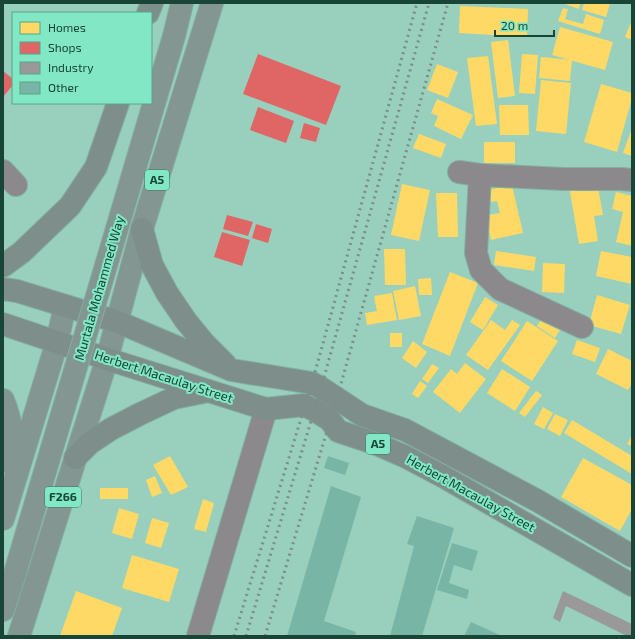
<svg xmlns="http://www.w3.org/2000/svg" width="635" height="639" viewBox="0 0 635 639" font-family="'Exo 2',sans-serif">
<rect width="100%" height="100%" fill="#98d0bd"/>
<g fill="#ffd966" fill-rule="evenodd">
<path d="M562 3H580L579 9Z"/>
<path d="M584 3H610L606 17 582 10Z"/>
<path d="M460 6 528 9 527 37 459 33Z"/>
<path d="M563 8 568 9 565 19 583 24 586 14 604 20 600 34 558 21Z"/>
<path d="M632 20V40L625 37Z"/>
<path d="M560 27 613 42 605 70 552 55Z"/>
<path d="M508 40 515 96 498 98 491 42Z"/>
<path d="M522 54 538 55 535 94 519 93Z"/>
<path d="M488 56 497 124 476 126 467 58Z"/>
<path d="M541 57 572 60 570 81 539 78Z"/>
<path d="M437 64 458 72 448 98 427 90Z"/>
<path d="M541 80 571 83 566 134 536 131Z"/>
<path d="M601 84 632 93V98L617 152 584 142Z"/>
<path d="M437 99 473 115 461 139 434 126 438 116 431 113Z"/>
<path d="M499 105H528L529 135H500Z"/>
<path d="M632 128V156L623 153Z"/>
<path d="M419 134 446 144 441 158 413 148Z"/>
<rect x="484" y="142" width="31" height="21"/>
<path d="M597 181 603 215 594 216 598 241 579 244 569 186Z"/>
<path d="M402 184 430 190 419 241 391 235Z"/>
<path d="M512 185 523 233 491 240 481 191ZM497 201 500 213 488 215 485 203Z"/>
<path d="M616 192 632 196V246L616 242 623 212 612 209Z"/>
<path d="M436 193H457L458 237H438Z"/>
<path d="M384 249H405L406 285H385Z"/>
<path d="M496 251 536 257 534 271 494 265Z"/>
<path d="M601 251 632 257V284L596 276Z"/>
<path d="M543 263 565 264 564 293 542 292Z"/>
<path d="M450 272 478 283 450 356 422 344Z"/>
<path d="M431 278 432 295H419L418 279Z"/>
<path d="M415 286 421 316 399 320 393 291Z"/>
<path d="M392 293 397 320 367 325 365 313 377 311 374 296Z"/>
<path d="M597 295 630 305 621 334 589 325Z"/>
<path d="M485 297 498 305 483 330 470 322Z"/>
<path d="M543 316 561 328 555 338 537 326Z"/>
<path d="M491 320 505 330 512 320 520 325 488 370 466 355Z"/>
<path d="M527 321 558 341 532 381 501 361Z"/>
<rect x="390" y="333" width="12" height="14"/>
<path d="M577 340 600 348 595 362 572 354Z"/>
<path d="M413 341 427 352 416 368 402 358Z"/>
<path d="M608 349 632 361V383L628 390 596 374Z"/>
<path d="M465 363 486 379 460 413 433 392 451 369 457 374Z"/>
<path d="M432 364 439 368 428 383 422 379Z"/>
<path d="M502 369 530 387 515 411 487 393Z"/>
<path d="M420 381 427 386 418 398 412 394Z"/>
<path d="M536 391 542 395 525 417 519 413Z"/>
<path d="M543 407 553 413 544 429 534 424Z"/>
<path d="M555 414 568 420 560 436 547 429Z"/>
<path d="M572 420 632 456V474L564 433Z"/>
<path d="M632 435V446L627 444Z"/>
<path d="M170 456 188 487 171 495 153 465Z"/>
<path d="M583 458 632 485V509L620 531 561 497Z"/>
<path d="M155 476 162 493 152 497 146 480Z"/>
<rect x="100" y="488" width="28" height="11"/>
<path d="M203 499 214 503 206 532 194 529Z"/>
<path d="M119 508 139 514 132 539 112 533Z"/>
<path d="M152 518 169 523 161 548 145 543Z"/>
<path d="M132 555 179 569 169 602 122 588Z"/>
<path d="M76 591 122 608 112 636H60Z"/>
</g>
<g fill="#e06666">
<path d="M258 54 341 86 326 125 243 94Z"/>
<path d="M3 71 13 79V85L3 97Z"/>
<path d="M258 107 294 121 286 143 250 130Z"/>
<path d="M304 123 320 128 316 142 300 138Z"/>
<path d="M227 215 253 222 248 236 223 229Z"/>
<path d="M256 224 272 229 268 243 252 238Z"/>
<path d="M222 232 250 240 242 266 214 257Z"/>
</g>
<path fill="#999" d="M563 591 632 624V636H627L566 606 560 622 553 618Z"/>
<g fill="#79b5a4">
<path d="M328 456 349 463 345 475 324 468Z"/>
<path d="M331 486 361 497 324 621 356 632 355 636H287Z"/>
<path d="M417 516 454 528 422 636H390L414 546 407 544Z"/>
<path d="M452 543 478 551 472 571 454 565 449 583 469 590 467 599 437 590Z"/>
<path d="M471 622 502 636H464Z"/>
</g>
<g fill="none" stroke-linecap="round" stroke-linejoin="round">
<defs>
<g id="minor">
<path d="M3 171 16 185"/>
<path d="M459 172 480 175 563 179H622L632 180"/>
<path d="M480 175 476 253 481 270 500 289 582 327"/>
<path d="M198 636 266 409"/>
</g>
<g id="major">
<path d="M174 36 182 3"/>
<path d="M3 400C12 421 14 444 14 466"/>
<path d="M3 519 57 342 65 306"/>
<path d="M3 610 15 573"/>
<path d="M19 636 107 359 142 229 212 3"/>
</g>
<g id="highway">
<path d="M148 13 152 3"/>
<path d="M142 229 152 265 167 293 186 321 204 343 225 364"/>
<path d="M3 266 22 252 70 206 96 167 118 103"/>
<path d="M3 289 17 291 118 322 231 370 312 383 321 388 362 415 405 430 538 501 632 556"/>
<path d="M3 324 107 359 266 409 304 405 314 410 330 420 338 431 374 443 406 457 444 477 632 585"/>
<path d="M75 458 90 443 111 429 140 414 174 398 208 391"/>
</g>
</defs>
<use href="#minor" stroke="#83afa1" stroke-width="24"/>
<use href="#major" stroke="#83afa1" stroke-width="24"/>
<use href="#highway" stroke="#83afa1" stroke-width="24"/>
<use href="#minor" stroke="#8b898c" stroke-width="22"/>
<use href="#major" stroke="#839692" stroke-width="22"/>
<use href="#highway" stroke="#7e8f8b" stroke-width="22"/>
<g stroke="#7d8e88" stroke-width="3" stroke-dasharray="2 4" stroke-linecap="butt">
<path d="M234 636 312 383 417 3"/>
<path d="M246 636 321 388 429 3"/>
<path d="M265 636 337 398 448 3"/>
</g>
<defs>
<path id="major-bridge" d="M15 573 174 36"/>
</defs>
<use href="#major-bridge" stroke="#83afa1" stroke-width="24" stroke-linecap="butt"/>
<use href="#major-bridge" stroke="#839692" stroke-width="22"/>
</g>
<g text-anchor="middle" stroke-width="4" stroke-linejoin="round" paint-order="stroke">
<g fill="#81e7c4" stroke="#387661" stroke-width="1">
<rect x="145" y="170" width="24" height="20" rx="3"/>
<rect x="366" y="434" width="24" height="20" rx="3"/>
<rect x="45" y="487" width="36" height="20" rx="3"/>
</g>
<g font-size="12" font-weight="bold" fill="#194537">
<text x="157" y="184">A5</text>
<text x="378" y="448">A5</text>
<text x="63" y="501">F266</text>
</g>
<g font-size="13" fill="#194537" stroke="#81e7c4">
<text transform="translate(99 288) rotate(-74)" y="5">Murtala Mohammed Way</text>
<text transform="translate(164 376) rotate(18)" y="5">Herbert Macaulay Street</text>
<text transform="translate(471 493) rotate(29)" y="5">Herbert Macaulay Street</text>
</g>
</g>
<rect width="635" height="639" fill="none" stroke="#194537" stroke-width="8"/>
<rect x="12" y="12" width="140" height="92" fill="#81e7c4" stroke="#57a68c"/>
<rect x="20" y="22" width="20" height="12" fill="#ffd966" stroke="#57a68c"/>
<text x="48" y="32" font-size="12" fill="#194537">Homes</text>
<rect x="20" y="42" width="20" height="12" fill="#e06666" stroke="#57a68c"/>
<text x="48" y="52" font-size="12" fill="#194537">Shops</text>
<rect x="20" y="62" width="20" height="12" fill="#999999" stroke="#57a68c"/>
<text x="48" y="72" font-size="12" fill="#194537">Industry</text>
<rect x="20" y="82" width="20" height="12" fill="#79b5a4" stroke="#57a68c"/>
<text x="48" y="92" font-size="12" fill="#194537">Other</text>
<path d="M495 30v6h59v-6" fill="none" stroke="#194537" stroke-width="2"/>
<text x="501" y="30" font-size="12" fill="#194537" stroke="#81e7c4" stroke-width="3" paint-order="stroke">20 m</text>
</svg>
